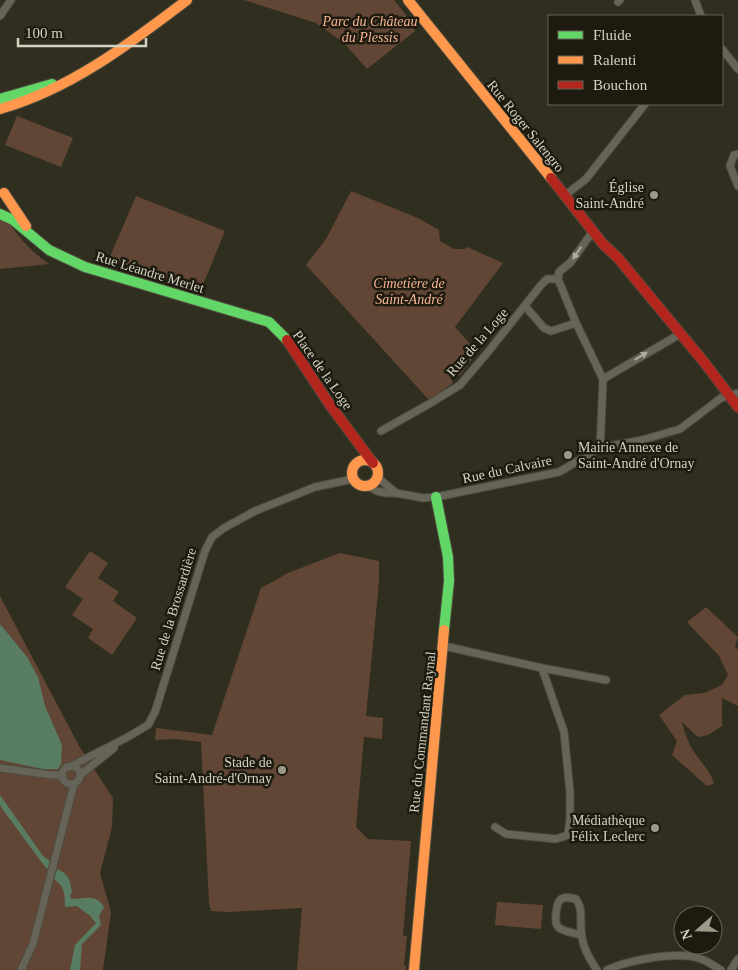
<svg xmlns="http://www.w3.org/2000/svg" width="738" height="970" viewBox="0 0 738 970" font-family="Georgia,serif">
<rect width="100%" height="100%" fill="#302e1f"/>
<g fill="#624635">
<path d="M244 0H394L409 19 415 31 367 69 344 43 316 23Z"/>
<path d="M17 116 73 138 61 167 5 145Z"/>
<path d="M351 191 418 218 439 230 440 241 454 249H464L467 247 503 263 455 327 477 352 460 375 455 374 451 378 453 383 429 400 306 265 326 239Z"/>
<path d="M136 196 225 231 200 292 109 259Z"/>
<path d="M0 209C13 230 27 249 49 264L0 269Z"/>
<path d="M90 551 108 563 98 578 119 592 113 601 137 618 112 655 88 638 93 629 72 615 83 599 65 587Z"/>
<path d="M340 553 379 561V582L366 716 383 718 382 739 364 737 356 827 368 839 411 841 403 936H407L404 965 406 966V970H297L302 908 230 912 211 911 209 902 201 742 174 739 155 740 156 728 212 735 261 588 288 573Z"/>
<path d="M0 596 79 746 113 798 112 827 100 873 111 912 103 970H0Z"/>
<path d="M706 607 738 637 735 646 738 650V706L722 698V726L708 735 698 737 682 722C685 734 689 746 697 756 704 766 711 772 714 784L707 786 672 755 677 741 659 715 685 695 704 693 722 685 728 675 719 656 687 622Z"/>
<path d="M497 902 543 905 541 929 495 925Z"/>
</g>
<g fill="#587d63">
<path d="M0 624 27 657 38 677 45 706 62 745 61 764 58 769H43L0 760Z"/>
<path d="M0 795 43 856 51 862 49 869 46 868 3 810 0 805Z"/>
<path d="M57 869C69 874 70 880 72 892L70 895 71 899C83 899 96 893 104 907L99 916 101 925 82 944 80 970H70L75 945 96 923 89 915 77 906 65 907C65 894 65 887 54 879Z"/>
</g>
<g fill="none" stroke-linecap="round" stroke-linejoin="round">
<defs>
<g id="street">
<path d="M695 0 701 16"/>
<path d="M618 2 620 0"/>
<path d="M0 16 11 0"/>
<path d="M722 49 738 69"/>
<path d="M738 154 734 155 730 166 738 186"/>
<path d="M564 196 586 179 645 104"/>
<path d="M593 231 571 262 559 272 558 279 576 323 603 379 600 448"/>
<path d="M525 306 544 328 551 331 576 323"/>
<path d="M603 379 680 334"/>
<path d="M381 431 429 404 460 385 488 352 541 285 547 279H558"/>
<path d="M377 477 396 493"/>
<path d="M368 486 377 491 386 493H396L423 498 436 497 559 472 600 448 642 440 680 429 721 398 738 393"/>
<path d="M444 646 542 668 564 732 570 792V819L568 835 556 839 506 834 495 827"/>
<path d="M542 668 606 680"/>
<circle cx="71" cy="775" r="9"/>
<path d="M69 767 126 738 148 725 155 712 205 551 212 537 224 528 255 511 315 487 353 479"/>
<path d="M0 768 52 775H62"/>
<path d="M80 775 114 748"/>
<path d="M581 935C575 933 563 932 558 927 554 923 556 905 560 900 564 896 570 898 576 899 584 910 579 924 582 938 584 950 590 960 597 970"/>
<path d="M21 970 33 944 74 784"/>
<path d="M607 970C629 960 665 954 689 956 701 957 711 964 721 970"/>
<path d="M731 970 738 959"/>
</g>
<g id="fast">
<path d="M0 99 52 84"/>
<path d="M0 214 13 220 49 250 85 267 269 322 287 340"/>
<path d="M436 497 448 557 449 581 444 630"/>
</g>
<g id="slow">
<path d="M408 0 551 178"/>
<path d="M0 109C71 89 129 44 187 0"/>
<path d="M4 193 26 226"/>
<circle cx="365" cy="473" r="13"/>
<path d="M414 970 444 630"/>
</g>
<g id="jam">
<path d="M551 178 603 244 618 258 704 362 738 407"/>
<path d="M287 340 330 405 373 463"/>
</g>
</defs>
<use href="#street" stroke="#4c4b3d" stroke-width="9"/>
<use href="#fast" stroke="#4c4b3d" stroke-width="12"/>
<use href="#slow" stroke="#4c4b3d" stroke-width="12"/>
<use href="#jam" stroke="#4c4b3d" stroke-width="12"/>
<use href="#street" stroke="#666459" stroke-width="7"/>
<use href="#fast" stroke="#63d668" stroke-width="10"/>
<use href="#slow" stroke="#ff974d" stroke-width="10"/>
<use href="#jam" stroke="#b3261e" stroke-width="10"/>
</g>
<defs><path id="oneway-solid" d="M-6-.8H1V-3.2L6.5 0L1 3.2V.8H-6Z" transform="scale(1.25)"/></defs>
<g fill="#aeac9d">
<use href="#oneway-solid" transform="translate(577 253) rotate(124)"/>
<use href="#oneway-solid" transform="translate(641 356) rotate(-31)"/>
</g>
<g fill="#9b9988" stroke="#1d1b0f" stroke-width="2">
<circle cx="654" cy="195" r="5"/>
<circle cx="568" cy="455" r="5"/>
<circle cx="282" cy="770" r="5"/>
<circle cx="655" cy="828" r="5"/>
</g>
<g text-anchor="middle" stroke-width="5" stroke-linejoin="round" paint-order="stroke">
<g font-size="14" font-style="italic" fill="#f8b492" stroke="#1d1b0f">
<text x="370" y="26">Parc du Château<tspan x="370" dy="16">du Plessis</tspan></text>
<text x="409" y="288">Cimetière de<tspan x="409" dy="16">Saint-André</tspan></text>
</g>
<g font-size="14" fill="#d4d2c1" stroke="#1d1b0f">
<text transform="translate(526 126) rotate(51)" y="5">Rue Roger Salengro</text>
<text transform="translate(150 272) rotate(17)" y="5">Rue Léandre Merlet</text>
<text transform="translate(477 342) rotate(-49)" y="5">Rue de la Loge</text>
<text transform="translate(323 370) rotate(55)" y="5">Place de la Loge</text>
<text transform="translate(507 469) rotate(-12)" y="5">Rue du Calvaire</text>
<text transform="translate(173 609) rotate(-73)" y="5">Rue de la Brossardière</text>
<text transform="translate(422 732) rotate(-84)" y="5">Rue du Commandant Raynal</text>
</g>
<g font-size="14" fill="#d4d2c1" stroke="#1d1b0f" text-anchor="end">
<text x="644" y="192">Église<tspan x="644" dy="16">Saint-André</tspan></text>
<text x="578" y="452" text-anchor="start">Mairie Annexe de<tspan x="578" dy="16">Saint-André d'Ornay</tspan></text>
<text x="272" y="767">Stade de<tspan x="272" dy="16">Saint-André-d'Ornay</tspan></text>
<text x="645" y="825">Médiathèque<tspan x="645" dy="16">Félix Leclerc</tspan></text>
</g>
</g>
<rect x="548" y="15" width="175" height="90" fill="#1d1b0f" stroke="#666456"/>
<rect x="558" y="31" width="25" height="8" fill="#63d668" stroke="#666456"/>
<text x="593" y="40" font-size="15" fill="#d4d2c1">Fluide</text>
<rect x="558" y="56" width="25" height="8" fill="#ff974d" stroke="#666456"/>
<text x="593" y="65" font-size="15" fill="#d4d2c1">Ralenti</text>
<rect x="558" y="81" width="25" height="8" fill="#b3261e" stroke="#666456"/>
<text x="593" y="90" font-size="15" fill="#d4d2c1">Bouchon</text>
<g transform="translate(698 930) rotate(250)"><circle r="24" fill="#1d1b0f" stroke="#666456"/>
<path d="M0-4L9 19L0 12L-9 19Z" fill="#9b9988"/>
<text y="-8" font-size="14" font-weight="bold" text-anchor="middle" fill="#d4d2c1">N</text>
</g>
<path d="M18 38v8h128v-8" fill="none" stroke="#d4d2c1" stroke-width="2.5"/>
<text x="25" y="38" font-size="15" fill="#d4d2c1" stroke="#1d1b0f" stroke-width="4" paint-order="stroke">100 m</text>
</svg>
